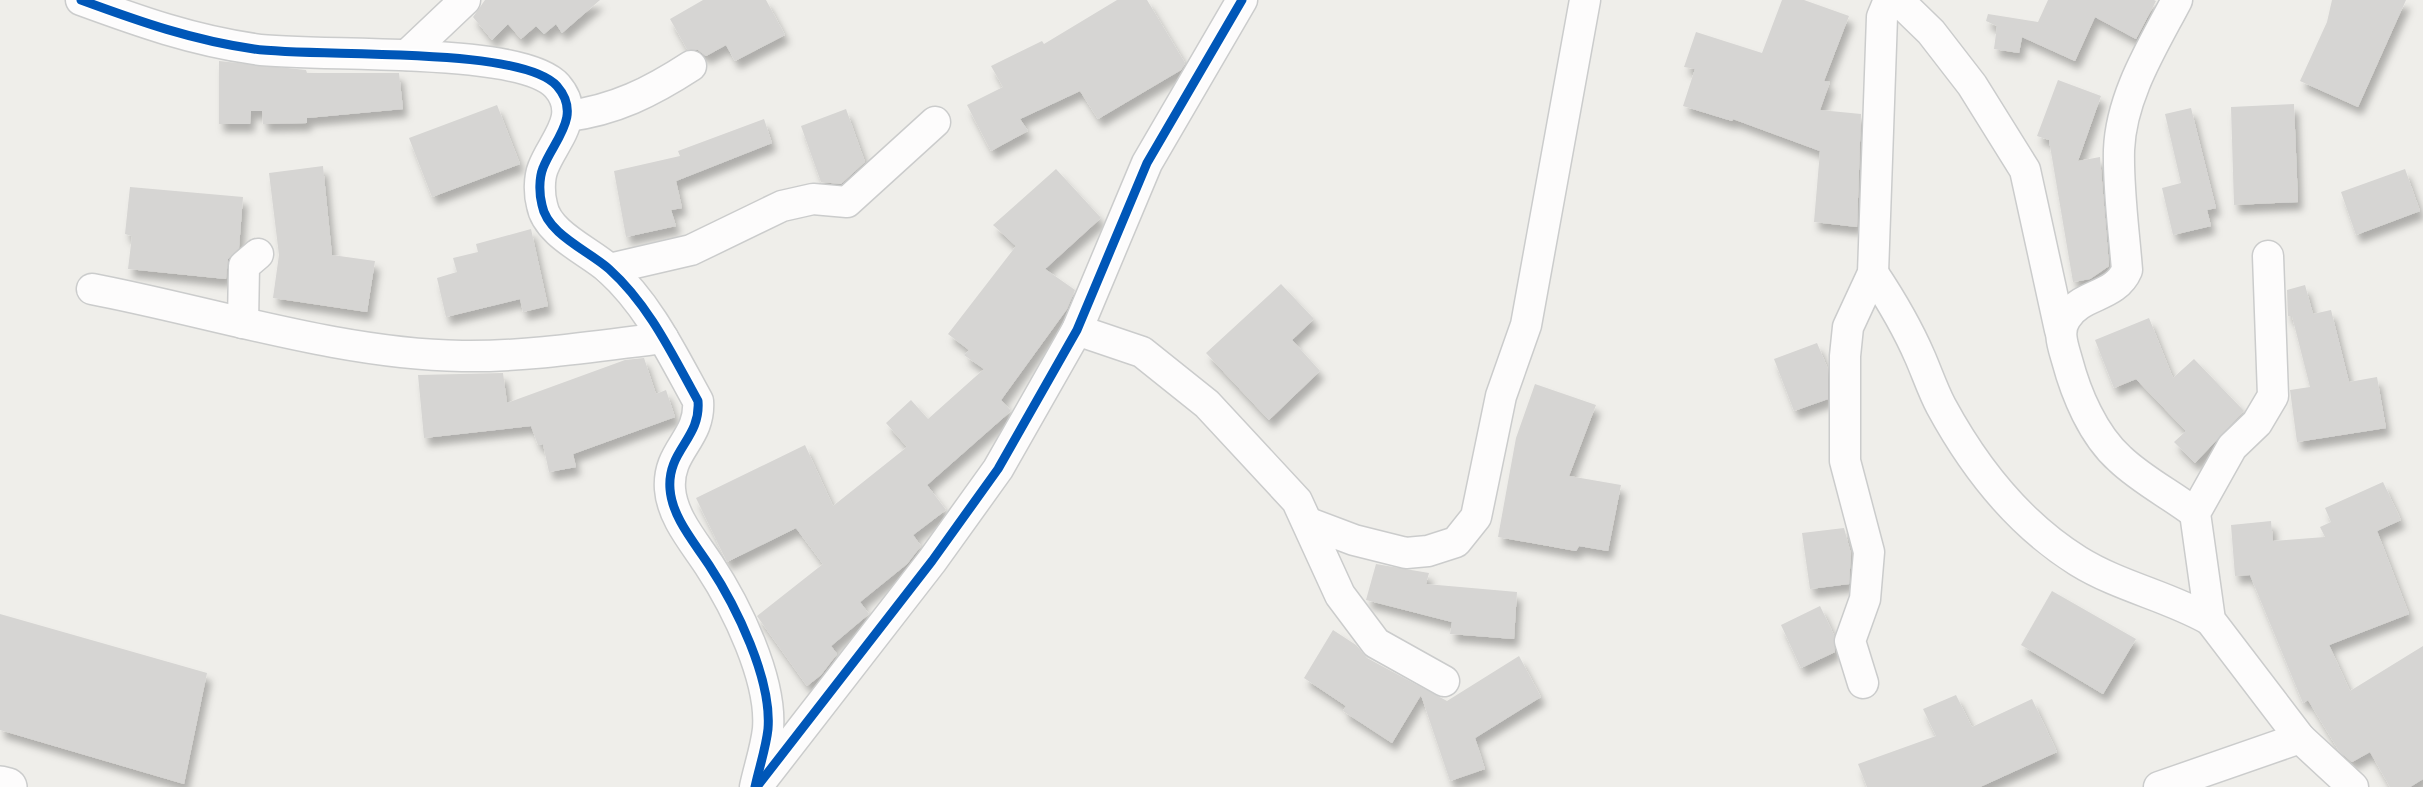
<svg xmlns="http://www.w3.org/2000/svg" width="2423" height="787" viewBox="0 0 2423 787" font-family="Arial,sans-serif">
<defs>
<filter id="shadow"><feDropShadow dx="4.5" dy="8" stdDeviation="3.5" flood-color="#0004"/></filter>
</defs>
<rect width="100%" height="100%" fill="#efeeea"/>
<g fill="#d6d5d3" filter="url(#shadow)">
<path d="M485 0H600L562 33 556 24 544 34 536 26 521 39 508 24 492 40 473 17Z"/>
<path d="M703 0H766L785 35 735 61 726 45 706 56 698 50 687 49 670 19Z"/>
<path d="M1117 0H1147L1185 63 1181 70 1098 119 1080 91 1020 119 1028 131 991 151 967 105 1003 87 991 66 1042 41 1044 44Z"/>
<path d="M1782 0H1804L1849 16 1824 81 1830 82 1820 110 1861 114 1857 227 1814 222 1820 151 1733 119 1732 121 1683 106 1695 69 1684 67 1696 32 1762 53Z"/>
<path d="M2048 0H2154L2156 1 2136 39 2095 17 2075 61 2022 37 2019 53 1994 49 1997 26 1986 21 1988 14 2038 22Z"/>
<path d="M2332 0H2406L2358 107 2300 81 2327 22Z"/>
<path d="M219 61 306 70 307 73H399L403 109 307 118V123L263 124 262 111H251L250 124H219Z"/>
<path d="M2058 80 2101 96 2078 161 2100 157 2109 266 2090 279 2073 282 2049 140 2037 136Z"/>
<path d="M2294 104 2298 202 2234 205 2231 107Z"/>
<path d="M497 105 520 164 432 197 409 138Z"/>
<path d="M2191 108 2216 208 2207 210 2211 226 2173 235 2162 188 2181 183 2165 114Z"/>
<path d="M846 109 865 162 841 184 821 182 801 126Z"/>
<path d="M764 119 772 143 676 181 682 208 671 210 676 226 626 237 614 171 680 156 678 151Z"/>
<path d="M323 166 332 255 375 261 367 312 273 298 279 255 269 173Z"/>
<path d="M1056 169 1101 218 1045 269 1075 290 1067 309 1001 400 1011 411 927 485 946 510 913 535 921 546 907 564 860 602 869 614 831 646 837 654 821 675 807 686 757 616 823 564 796 528 727 562 696 498 805 445 833 506 907 447 886 423 911 400 928 419 984 369 964 355 969 350 948 334 1016 246 993 225Z"/>
<path d="M2405 169 2420 211 2356 235 2341 192Z"/>
<path d="M130 187 243 197 239 248 228 259 226 279 128 269 132 236 125 234Z"/>
<path d="M531 229 548 306 523 312 520 299 446 317 437 278 457 272 453 258 478 252 476 244Z"/>
<path d="M1281 284 1314 319 1292 340 1320 371 1269 420 1206 353Z"/>
<path d="M2305 285 2313 314 2331 310 2349 382 2377 377 2386 428 2297 442 2290 390 2310 387 2292 316H2288L2287 290Z"/>
<path d="M2149 318 2173 378 2194 359 2244 411 2195 463 2174 442 2186 431 2136 379 2114 388 2095 340Z"/>
<path d="M1817 343 1828 369V399L1794 411 1774 359Z"/>
<path d="M644 358 656 394 666 390 675 417 573 454 576 467 549 472 543 444 538 445 531 426 424 438 418 375 503 373 507 403 625 360Z"/>
<path d="M1535 384 1596 405 1569 476 1621 485 1608 551 1579 546 1576 551 1498 537 1516 438Z"/>
<path d="M2383 482 2401 520 2377 531 2409 614 2329 645 2350 691 2423 646V779L2410 787H2390L2370 752 2352 762 2339 751 2308 700 2303 703 2250 575 2235 576 2231 525 2271 521 2273 541 2325 537 2320 527 2331 522 2325 508Z"/>
<path d="M1844 528 1851 554 1849 584 1810 589 1802 533Z"/>
<path d="M1376 564 1429 573 1426 584 1517 592 1514 639 1450 634 1452 622 1366 600Z"/>
<path d="M2052 591 2136 639 2103 694 2021 645Z"/>
<path d="M1820 606 1834 635 1835 652 1801 668 1781 625Z"/>
<path d="M0 614 207 673 184 784 0 730Z"/>
<path d="M1333 630 1356 645 1367 658 1447 701 1519 656 1541 697 1475 738 1485 769 1450 781 1421 695 1392 743 1343 711 1346 706 1304 678Z"/>
<path d="M1956 695 1972 727 2032 699 2057 752 1980 787H1867L1858 764 1936 736 1923 709Z"/>
</g>
<g fill="none" stroke-linecap="round" stroke-linejoin="round">
<defs>
<g id="minor">
<path d="M81 0C141 22 192 40 254 49 314 58 520 45 557 86 583 116 553 141 543 168 539 178 539 194 542 205 547 234 589 251 609 269 649 305 672 354 698 401 701 439 667 450 670 489 672 517 694 542 709 565 736 606 772 679 768 729 766 748 759 768 755 787"/>
<path d="M1898 0 1931 32 1972 85 2025 170 2060 330"/>
<path d="M2177 0C2153 46 2121 96 2119 150 2118 190 2124 231 2127 270 2115 298 2081 293 2066 318 2057 331 2063 346 2067 360 2076 394 2093 435 2120 459 2142 480 2170 494 2195 513"/>
<path d="M407 55 465 0"/>
<path d="M568 116C615 110 651 92 691 66"/>
<path d="M2268 256 2273 396 2257 423 2232 447 2195 513 2210 620 2300 738 2353 787"/>
<path d="M609 269 691 250 782 206 813 199 847 202 935 122"/>
<path d="M1873 273C1891 300 1907 327 1920 357 1927 373 1933 391 1941 406 1974 467 2019 524 2078 561 2120 587 2168 596 2210 620"/>
<path d="M92 289C212 312 339 354 462 356 529 357 597 346 663 338"/>
<path d="M243 323 244 266 258 254"/>
<path d="M1077 330 1142 352 1207 404 1297 501 1340 595 1376 643 1444 681"/>
<path d="M1309 523 1354 540 1406 553 1428 551 1456 542 1476 517 1501 396 1526 325 1585 0"/>
<path d="M1863 683 1850 641 1865 599 1869 552 1845 461V356L1848 327 1873 273 1882 17 1889 0"/>
<path d="M759 784 932 561 998 469 1077 330 1147 163 1242 0"/>
<path d="M2159 787 2300 738"/>
</g>
<path id="tertiary" d="M0 785 8 787"/>
</defs>
<use href="#minor" stroke="#cbcccc" stroke-width="33"/>
<use href="#tertiary" stroke="#cbcccc" stroke-width="40"/>
<use href="#minor" stroke="#fdfcfc" stroke-width="30"/>
<use href="#tertiary" stroke="#fdfcfc" stroke-width="37"/>
<defs>
<g id="cycleway">
<path d="M81 0C141 22 192 40 254 49 314 58 520 45 557 86 583 116 553 141 543 168 539 178 539 194 542 205 547 234 589 251 609 269 649 305 672 354 698 401 701 439 667 450 670 489 672 517 694 542 709 565 736 606 772 679 768 729 766 748 759 768 755 787"/>
<path d="M759 784 932 561 998 469 1077 330 1147 163 1242 0"/>
</g>
</defs>
<use href="#cycleway" stroke="#fff" stroke-width="13"/>
<use href="#cycleway" stroke="#0057b8" stroke-width="9"/>
</g>
</svg>
